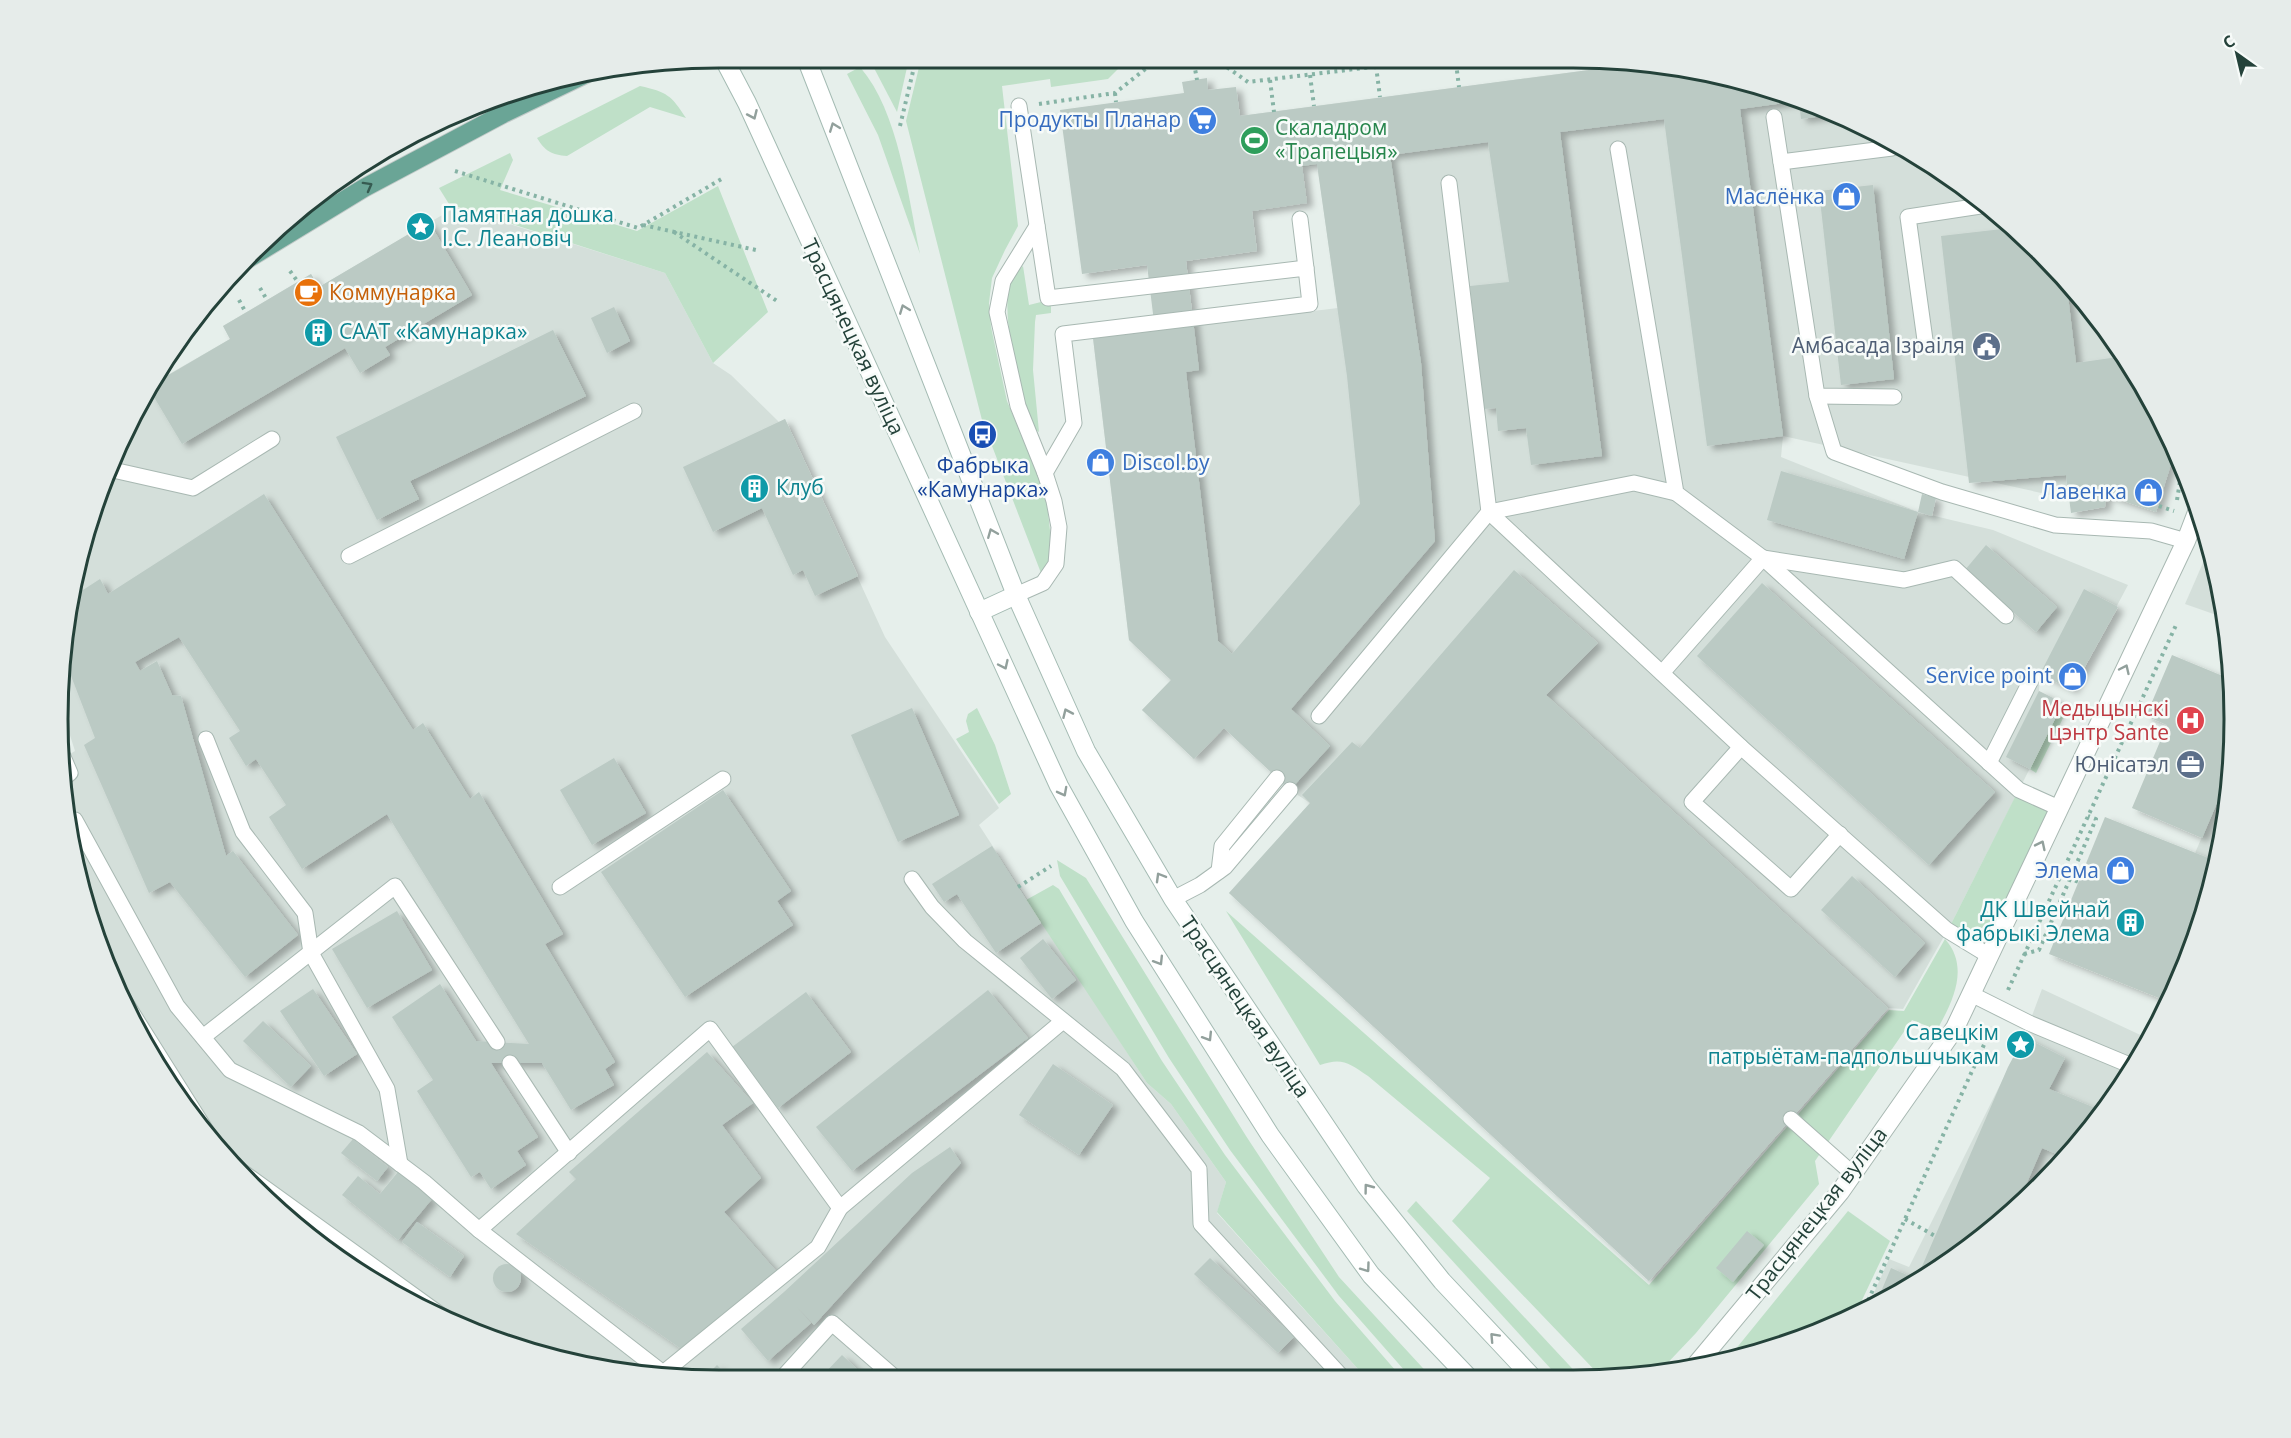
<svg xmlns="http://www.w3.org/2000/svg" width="2291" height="1438" viewBox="0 0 2291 1438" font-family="'Open Sans',sans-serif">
<defs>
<filter id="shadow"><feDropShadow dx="6" dy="4" stdDeviation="3" flood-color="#0004"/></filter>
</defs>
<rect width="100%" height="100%" fill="#e6efeb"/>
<g fill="#d4dfda">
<path d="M1642 63H1658L1739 84 1740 108 1798 100 1826 108 1975 194 2070 283 2145 388 2166 435 2171 464 2156 512 2106 495 2105 507 1783 436 1781 457 1918 512 1993 530 2128 585 2072 690 2040 674 2039 691 2063 703 1951 924 1903 1009 1888 1008 1649 1281 1229 893 1310 803 1290 790 1224 728 1194 759 1142 710 1171 680 1129 640 1093 338 1338 308 1317 165 1302 167 1307 203 1252 211 1240 116Z"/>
<path d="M456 207 665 273 713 363 731 375 779 422 785 419 885 637 999 808 979 825 1147 1083 1171 1104 1226 1182 1217 1213 1366 1378 633 1375 466 1331 316 1244 222 1156 168 1086 125 1011 80 891 62 759 75 751 59 701 70 590 92 506 145 388 230 339 223 326 311 274 319 287Z"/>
<path d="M2209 549 2225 618 2185 604Z"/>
<path d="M2231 770 2216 861 2195 853Z"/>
<path d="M2042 989 2149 1039 2097 1122 2008 1217 1865 1313 1889 1259 1909 1267 2024 1037Z"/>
</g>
<g fill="#bfe0c8">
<path d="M872 63H908L897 112 874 68Z"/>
<path d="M920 63H1124L1108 79 1051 87 1050 79 1002 86 1018 226 1005 250 992 278 989 303 991 327 1007 401 1046 495 1053 557 1041 573 982 420 906 121Z"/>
<path d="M860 67C899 112 908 196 920 254L878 135 847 74Z"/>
<path d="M640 86C667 92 671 95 686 118L650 107 567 156C552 155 545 151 537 138Z"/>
<path d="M510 153 513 160 500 190 637 231 718 186 768 312 713 363 665 273 449 204 439 188Z"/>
<path d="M1023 266 1029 305 1041 302 1051 306V313L1036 315 1035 322 1033 370 1039 432 1031 427C1022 395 996 306 1013 277 1015 273 1020 269 1023 266Z"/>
<path d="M2063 703 2068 708 2036 773 2030 769Z"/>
<path d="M977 708 995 745 1011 794 999 804 956 739 969 732 966 721 968 714Z"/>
<path d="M2016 795 2052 810 1990 933 1980 942 1951 924Z"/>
<path d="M1057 860 1086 878 1246 1136 1339 1277 1433 1379H1412L1339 1296 1230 1150 1169 1058 1060 876Z"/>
<path d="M1053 885 1059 889 1162 1061 1225 1155 1335 1301 1403 1379 1366 1378 1217 1212 1226 1182 1171 1104 1147 1083 1026 900Z"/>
<path d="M1226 911 1649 1285 1889 1010 1904 1011 1945 939C1970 967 1953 1001 1937 1030L1912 1020 1815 1161 1819 1184 1696 1333 1659 1372 1604 1380 1452 1221 1490 1178 1368 1076C1349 1063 1342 1057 1320 1065Z"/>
<path d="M1416 1201 1582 1379H1561L1551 1369 1407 1211Z"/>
<path d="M1848 1211 1890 1241 1854 1317 1744 1358 1726 1361Z"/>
</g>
<g fill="#bbcac4" fill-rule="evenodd" filter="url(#shadow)">
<path d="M1642 63H1658L1826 108 1837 114 1801 119 1799 101 1740 109 1783 436 1707 446 1664 119 1560 132 1602 456 1531 465 1526 428 1498 431 1496 408 1484 409 1470 286 1509 282 1488 142 1390 155 1421 363 1435 541 1291 709 1330 746 1290 790 1224 728 1194 759 1142 710 1171 680 1129 640 1093 338 1155 330 1147 265 1082 274 1060 110 1184 93 1182 82 1207 78 1208 90 1236 87 1240 116ZM1317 164 1347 376 1360 504 1232 654 1218 641 1186 372 1199 370 1186 261 1257 251 1252 211 1307 203 1302 166Z"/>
<path d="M1873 185 1894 379 1841 385 1819 191Z"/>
<path d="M429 222 472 295 385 347 390 355 360 373 345 348 182 444 148 387 230 339 223 326 311 274 319 287Z"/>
<path d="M2011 228 2066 279 2076 363 2118 357 2117 348 2145 388 2166 435 2171 464 2156 512 2106 495 2105 507 2071 513 2066 475 1969 483 1941 236Z"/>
<path d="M614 307 630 341 607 353 591 318Z"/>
<path d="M553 330 586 396 410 481 419 499 377 520 336 437Z"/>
<path d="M785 419 858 576 815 596 803 570 793 575 762 508 713 532 683 467Z"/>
<path d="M1781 471 1918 512 1922 494 1936 498 1932 516 1918 512 1904 559 1767 520Z"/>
<path d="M264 494 413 730 423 723 470 799 479 792 563 934 545 944 615 1062 605 1069 614 1085 571 1110 542 1063H491L538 1137 517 1151 526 1165 491 1189 480 1172 471 1177 417 1091 433 1080 392 1017 440 984 476 1041 529 1044 387 814 302 869 269 817 286 805 256 759 246 766 229 738 240 731 179 637 135 662 140 671 157 661 172 695 181 696 226 856 233 851 298 935 245 977 170 882 149 893 84 745 95 738 63 655 69 599 100 579 108 594Z"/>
<path d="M1986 545 2057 607 2036 632 1965 570Z"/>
<path d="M1514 570 1598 643 1546 695 1888 1008 1649 1281 1229 893 1310 803 1302 795 1352 742 1360 748Z"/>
<path d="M1762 583 1995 792 1929 865 1697 656Z"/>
<path d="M2084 589 2118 607 2072 690 2040 674Z"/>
<path d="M2172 655 2230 679 2231 770 2202 838 2132 808 2167 725 2146 716Z"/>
<path d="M2039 691 2063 703 2030 769 2006 757Z"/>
<path d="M912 708 959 815 898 842 851 735Z"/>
<path d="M614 758 646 813 592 845 560 790Z"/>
<path d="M723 790 791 891 777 901 793 925 685 997 601 872Z"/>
<path d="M2105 817 2216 861 2211 891 2169 1002 2049 954Z"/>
<path d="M992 846 1041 923 996 953 957 894 944 902 932 884Z"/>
<path d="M1852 876 1925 943 1895 977 1821 910Z"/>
<path d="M397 911 432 970 367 1008 332 949Z"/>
<path d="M1043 939 1076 980 1052 999 1020 958Z"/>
<path d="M313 989 357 1054 324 1076 280 1011Z"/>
<path d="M988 990 1028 1038 852 1171 816 1127Z"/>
<path d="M806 992 851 1052 778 1108 732 1047Z"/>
<path d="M263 1021 311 1066 291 1087 243 1041Z"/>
<path d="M2024 1037 2065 1058 2049 1089 2095 1108 2082 1139 2064 1157 2042 1148 2016 1208 2008 1217 1917 1278 2008 1067Z"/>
<path d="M707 1052 753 1103 722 1125 761 1178 724 1212 777 1272 683 1350 516 1234 576 1179 569 1172Z"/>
<path d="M1053 1064 1113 1105 1079 1155 1019 1115Z"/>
<path d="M353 1139 388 1167 377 1181 341 1153Z"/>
<path d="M950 1147 961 1163 814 1325 797 1307 811 1323 768 1361 741 1329 784 1292 912 1173Z"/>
<path d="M398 1172 432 1199 398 1240 342 1195 358 1176 380 1194Z"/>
<path d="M417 1222 464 1256 450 1277 402 1242Z"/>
<path d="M1747 1231 1764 1245 1733 1282 1716 1268Z"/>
<path d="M1210 1258 1294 1337 1278 1353 1194 1274Z"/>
<circle cx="507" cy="1278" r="14"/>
<path d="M1891 1268 1916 1279 1875 1306Z"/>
<path d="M842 1355 861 1373 858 1376H822Z"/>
<path d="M717 1365 728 1376H706Z"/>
</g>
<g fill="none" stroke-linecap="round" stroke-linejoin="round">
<defs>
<g id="lane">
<path d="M1019 106 1048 298 1306 268 1310 304 1063 334 1074 423 1045 473"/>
<path d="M1774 117 1817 396 1894 397"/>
<path d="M1618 149 1676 493 1763 558 1662 673"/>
<path d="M1781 162 1892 148V146"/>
<path d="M1449 183 1489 512 1741 747 1947 930 1988 955"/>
<path d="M1300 219 1306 268"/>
<path d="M1925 340 1908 217 1987 205"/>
<path d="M1817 396 1834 452 1942 492 2055 525 2151 531 2186 541"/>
<path d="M107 474 113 470 193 488 272 439"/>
<path d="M349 556 634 411"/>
<path d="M1763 558 2019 790 2059 808"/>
<path d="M1763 558 1904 580 1954 568 2006 616"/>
<path d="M1016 595 1043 583 1056 564 1059 527 1054 501 1045 473 1018 406 997 312 1003 281 1037 226"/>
<path d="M1319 716 1489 512 1634 483 1676 493"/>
<path d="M206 739 243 832 305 913 311 953 387 1089 400 1164"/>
<path d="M1741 747 1692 802 1791 889 1840 834"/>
<path d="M61 752 70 773 65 777"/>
<path d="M1989 763 2032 678"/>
<path d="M75 820 177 1006 230 1070 359 1133 424 1182 479 1230 710 1029 840 1208 1063 1021"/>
<path d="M1219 871 1222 846 1277 778"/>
<path d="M912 879 932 907 965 941 1123 1069 1199 1169 1201 1224 1343 1378"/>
<path d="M560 887 723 779"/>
<path d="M1173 899 1200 885 1225 867 1290 790"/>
<path d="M117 989 222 1156"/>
<path d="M1971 994 2029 1023 2132 1066"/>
<path d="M203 1037 395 886 497 1042"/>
<path d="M510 1063 569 1153"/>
<path d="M1791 1119 1853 1174"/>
<path d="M230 1163 449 1321"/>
<path d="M479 1230 663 1373 818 1247 840 1208"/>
<path d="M784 1376 832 1323 893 1376"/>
</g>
<path id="street" d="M1695 1366 1840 1192 1955 1028 2186 541 2199 507"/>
<g id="secondary">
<path d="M726 63 747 103 1059 786 1134 921 1270 1135 1371 1275 1470 1379"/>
<path d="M808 63 1016 595 1086 751 1173 899 1366 1186 1442 1281 1534 1379"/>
<path d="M979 612 1016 595"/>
</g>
<path id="primary" d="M246 260 364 188 503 114 586 74"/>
</defs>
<use href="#lane" stroke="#a8b8b2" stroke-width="17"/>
<use href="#street" stroke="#a8b8b2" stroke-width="20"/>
<use href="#secondary" stroke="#a4bbb3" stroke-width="20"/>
<use href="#primary" stroke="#c2cac8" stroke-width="20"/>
<g stroke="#86b3a5" stroke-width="4" stroke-dasharray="3 4.5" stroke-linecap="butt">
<path d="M1194 63 1197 80"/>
<path d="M1221 63 1248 82 1405 63"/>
<path d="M1456 63 1459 87"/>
<path d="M1628 63V64"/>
<path d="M1376 66 1380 97"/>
<path d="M1310 75 1314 106"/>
<path d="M1270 80 1274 112"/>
<path d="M1115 93 1116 102"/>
<path d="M1039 104 1115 93 1153 63"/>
<path d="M900 126 915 63"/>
<path d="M455 171 638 228 725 177"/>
<path d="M643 225 756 250"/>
<path d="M674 232 777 301"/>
<path d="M290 271 298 282"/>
<path d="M260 288 267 300"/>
<path d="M239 300 246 313"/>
<path d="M2177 500 2182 469"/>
<path d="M2159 506 2174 511"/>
<path d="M2068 878 2079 882"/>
<path d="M1018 887 1051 866"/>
<path d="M2024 954 2039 950 2096 819 2088 816"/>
<path d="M2008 990 2177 623"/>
<path d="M1905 1219 1935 1236"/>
<path d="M1862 1314 1992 1027"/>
</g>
<use href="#lane" stroke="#fff" stroke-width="15"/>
<use href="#street" stroke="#fff" stroke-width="18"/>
<use href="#secondary" stroke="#fff" stroke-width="18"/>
<use href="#primary" stroke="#6aa596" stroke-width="18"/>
</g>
<defs><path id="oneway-chevron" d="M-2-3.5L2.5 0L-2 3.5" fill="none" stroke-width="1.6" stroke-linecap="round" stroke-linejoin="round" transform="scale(1.5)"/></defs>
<g stroke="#92a09c">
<use href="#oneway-chevron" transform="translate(753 115) rotate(66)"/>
<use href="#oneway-chevron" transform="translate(834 127) rotate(-111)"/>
<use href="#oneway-chevron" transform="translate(904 309) rotate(-111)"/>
<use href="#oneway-chevron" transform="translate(992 533) rotate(-112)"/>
<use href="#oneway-chevron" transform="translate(1004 665) rotate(65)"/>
<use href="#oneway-chevron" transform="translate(2125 669) rotate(-65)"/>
<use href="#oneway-chevron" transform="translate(1067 713) rotate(-114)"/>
<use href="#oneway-chevron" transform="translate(1063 792) rotate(62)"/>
<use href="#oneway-chevron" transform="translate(2041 845) rotate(-64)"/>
<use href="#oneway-chevron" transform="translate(1160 877) rotate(-120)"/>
<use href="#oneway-chevron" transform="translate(1159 961) rotate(58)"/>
<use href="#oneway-chevron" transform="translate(1208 1037) rotate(58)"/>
<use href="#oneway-chevron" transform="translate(1368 1188) rotate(-127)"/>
<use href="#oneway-chevron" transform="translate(1366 1268) rotate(54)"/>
<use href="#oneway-chevron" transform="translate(1494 1337) rotate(-133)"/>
</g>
<use stroke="#365b51" href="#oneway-chevron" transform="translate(368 186) rotate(-29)"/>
<defs>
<symbol id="supermarket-disc" viewBox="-11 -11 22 22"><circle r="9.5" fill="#3f7fe0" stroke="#f7fbf9"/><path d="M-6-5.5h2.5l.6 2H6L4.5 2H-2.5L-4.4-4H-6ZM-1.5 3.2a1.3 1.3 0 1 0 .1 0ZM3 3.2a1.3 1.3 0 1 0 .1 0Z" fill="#fff"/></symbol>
<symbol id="stadium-disc" viewBox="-11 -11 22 22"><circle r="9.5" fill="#2e9e5b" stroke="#f7fbf9"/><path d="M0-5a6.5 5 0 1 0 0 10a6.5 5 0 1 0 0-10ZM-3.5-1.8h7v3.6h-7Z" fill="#fff"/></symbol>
<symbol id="shop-disc" viewBox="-11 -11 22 22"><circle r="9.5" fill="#3f7fe0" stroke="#f7fbf9"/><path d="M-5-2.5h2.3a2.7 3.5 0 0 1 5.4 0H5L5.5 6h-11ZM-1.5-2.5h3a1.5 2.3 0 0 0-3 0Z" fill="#fff"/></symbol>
<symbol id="sight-disc" viewBox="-11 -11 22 22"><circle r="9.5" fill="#0f9aa8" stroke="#f7fbf9"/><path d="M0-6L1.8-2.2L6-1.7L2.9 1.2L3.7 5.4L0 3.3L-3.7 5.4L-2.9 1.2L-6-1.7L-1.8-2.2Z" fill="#fff"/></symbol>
<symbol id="cafe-disc" viewBox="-11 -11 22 22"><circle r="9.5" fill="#e8710a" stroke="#f7fbf9"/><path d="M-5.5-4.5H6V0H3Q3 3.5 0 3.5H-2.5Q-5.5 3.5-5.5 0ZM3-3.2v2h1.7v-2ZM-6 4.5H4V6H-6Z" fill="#fff"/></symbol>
<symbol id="building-disc" viewBox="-11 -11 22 22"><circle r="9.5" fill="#0f9aa8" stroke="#f7fbf9"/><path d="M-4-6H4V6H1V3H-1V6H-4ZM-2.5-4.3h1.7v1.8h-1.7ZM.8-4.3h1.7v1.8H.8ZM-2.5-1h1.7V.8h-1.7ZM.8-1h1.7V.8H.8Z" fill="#fff"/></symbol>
<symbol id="civic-disc" viewBox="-11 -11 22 22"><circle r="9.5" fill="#5c6f8a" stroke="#f7fbf9"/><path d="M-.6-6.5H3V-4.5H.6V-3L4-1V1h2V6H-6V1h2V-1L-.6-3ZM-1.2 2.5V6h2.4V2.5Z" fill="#fff"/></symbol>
<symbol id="bus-disc" viewBox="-11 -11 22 22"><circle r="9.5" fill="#1a4fb4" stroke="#f7fbf9"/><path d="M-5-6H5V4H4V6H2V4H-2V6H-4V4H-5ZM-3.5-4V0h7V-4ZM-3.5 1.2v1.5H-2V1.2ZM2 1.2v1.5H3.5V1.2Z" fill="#fff"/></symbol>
<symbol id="hospital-disc" viewBox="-11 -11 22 22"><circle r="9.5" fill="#e0444e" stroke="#f7fbf9"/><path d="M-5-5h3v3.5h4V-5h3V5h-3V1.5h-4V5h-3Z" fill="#fff"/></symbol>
<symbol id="office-disc" viewBox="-11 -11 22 22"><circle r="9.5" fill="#5c6f8a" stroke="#f7fbf9"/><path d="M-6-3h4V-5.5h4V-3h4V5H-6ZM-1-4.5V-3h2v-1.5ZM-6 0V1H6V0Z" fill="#fff"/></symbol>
</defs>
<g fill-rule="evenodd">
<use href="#supermarket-disc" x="1186" y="104" width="33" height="33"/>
<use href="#stadium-disc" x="1238" y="124" width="33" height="33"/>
<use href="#shop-disc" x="1830" y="180" width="33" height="33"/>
<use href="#sight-disc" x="404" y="210" width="33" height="33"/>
<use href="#cafe-disc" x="292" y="276" width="33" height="33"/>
<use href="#building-disc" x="302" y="316" width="33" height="33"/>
<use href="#civic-disc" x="1970" y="330" width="33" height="33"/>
<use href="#bus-disc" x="966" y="418" width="33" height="33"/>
<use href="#shop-disc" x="1084" y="446" width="33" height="33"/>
<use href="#building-disc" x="738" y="472" width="33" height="33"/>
<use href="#shop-disc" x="2132" y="476" width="33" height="33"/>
<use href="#shop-disc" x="2056" y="660" width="33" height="33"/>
<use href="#hospital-disc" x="2174" y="704" width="33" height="33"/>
<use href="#office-disc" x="2174" y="748" width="33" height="33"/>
<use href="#shop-disc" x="2104" y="854" width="33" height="33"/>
<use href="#building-disc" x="2114" y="906" width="33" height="33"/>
<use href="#sight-disc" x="2004" y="1028" width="33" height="33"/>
</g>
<g text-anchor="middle" stroke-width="5" stroke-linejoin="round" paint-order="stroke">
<g font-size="21" fill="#366cbe" stroke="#f7fbf9" text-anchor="end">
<text x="1181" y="127">Продукты Планар</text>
<text x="1825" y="204">Маслёнка</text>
<text x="1122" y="470" text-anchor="start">Discol.by</text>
<text x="2127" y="499">Лавенка</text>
<text x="2052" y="683">Service point</text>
<text x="2099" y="878">Элема</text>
</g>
<g font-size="21" fill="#27864d" stroke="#f7fbf9" text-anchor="start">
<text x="1275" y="135">Скаладром<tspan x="1275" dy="24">«Трапецыя»</tspan></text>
</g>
<g font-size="21" fill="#0d838f" stroke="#f7fbf9" text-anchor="start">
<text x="442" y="222">Памятная дошка<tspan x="442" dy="24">І.С. Леановіч</tspan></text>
<text x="339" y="339">СААТ «Камунарка»</text>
<text x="776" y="495">Клуб</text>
<text x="2110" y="917" text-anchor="end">ДК Швейнай<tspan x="2110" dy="24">фабрыкі Элема</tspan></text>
<text x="1999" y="1040" text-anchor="end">Савецкім<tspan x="1999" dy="24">патрыётам-падпольшчыкам</tspan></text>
</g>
<g font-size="21" fill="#c56008" stroke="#f7fbf9" text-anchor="start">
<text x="329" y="300">Коммунарка</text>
</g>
<g font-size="21" fill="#24423a" stroke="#f7fbf9">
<text transform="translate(853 337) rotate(65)" y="7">Трасцянецкая вуліца</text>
<text transform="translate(1245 1007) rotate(56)" y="7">Трасцянецкая вуліца</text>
<text transform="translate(1817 1214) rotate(-52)" y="7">Трасцянецкая вуліца</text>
</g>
<g font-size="21" fill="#4e5e75" stroke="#f7fbf9" text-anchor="end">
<text x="1965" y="353">Амбасада Ізраіля</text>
<text x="2169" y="772">Юнісатэл</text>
</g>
<g font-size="21" fill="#164399" stroke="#f7fbf9">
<text x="983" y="473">Фабрыка<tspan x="983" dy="24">«Камунарка»</tspan></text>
</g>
<g font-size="21" fill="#be3a42" stroke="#f7fbf9" text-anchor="end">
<text x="2169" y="716">Медыцынскі<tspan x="2169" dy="24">цэнтр Sante</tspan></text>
</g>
</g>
<path d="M0 0H2291V1438H0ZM719 68H1573A651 651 0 0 1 2224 719V719A651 651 0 0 1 1573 1370H719A651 651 0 0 1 68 719V719A651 651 0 0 1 719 68Z" fill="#e6ecea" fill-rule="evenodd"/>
<path fill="none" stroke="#24423a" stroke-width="3" d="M719 68H1573A651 651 0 0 1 2224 719V719A651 651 0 0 1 1573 1370H719A651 651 0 0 1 68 719V719A651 651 0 0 1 719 68Z"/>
<g transform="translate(2237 54) rotate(326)" stroke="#f7fbf9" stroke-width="4.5" paint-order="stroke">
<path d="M0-4.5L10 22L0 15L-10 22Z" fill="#24423a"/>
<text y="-9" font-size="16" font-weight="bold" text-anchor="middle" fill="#24423a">С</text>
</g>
</svg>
